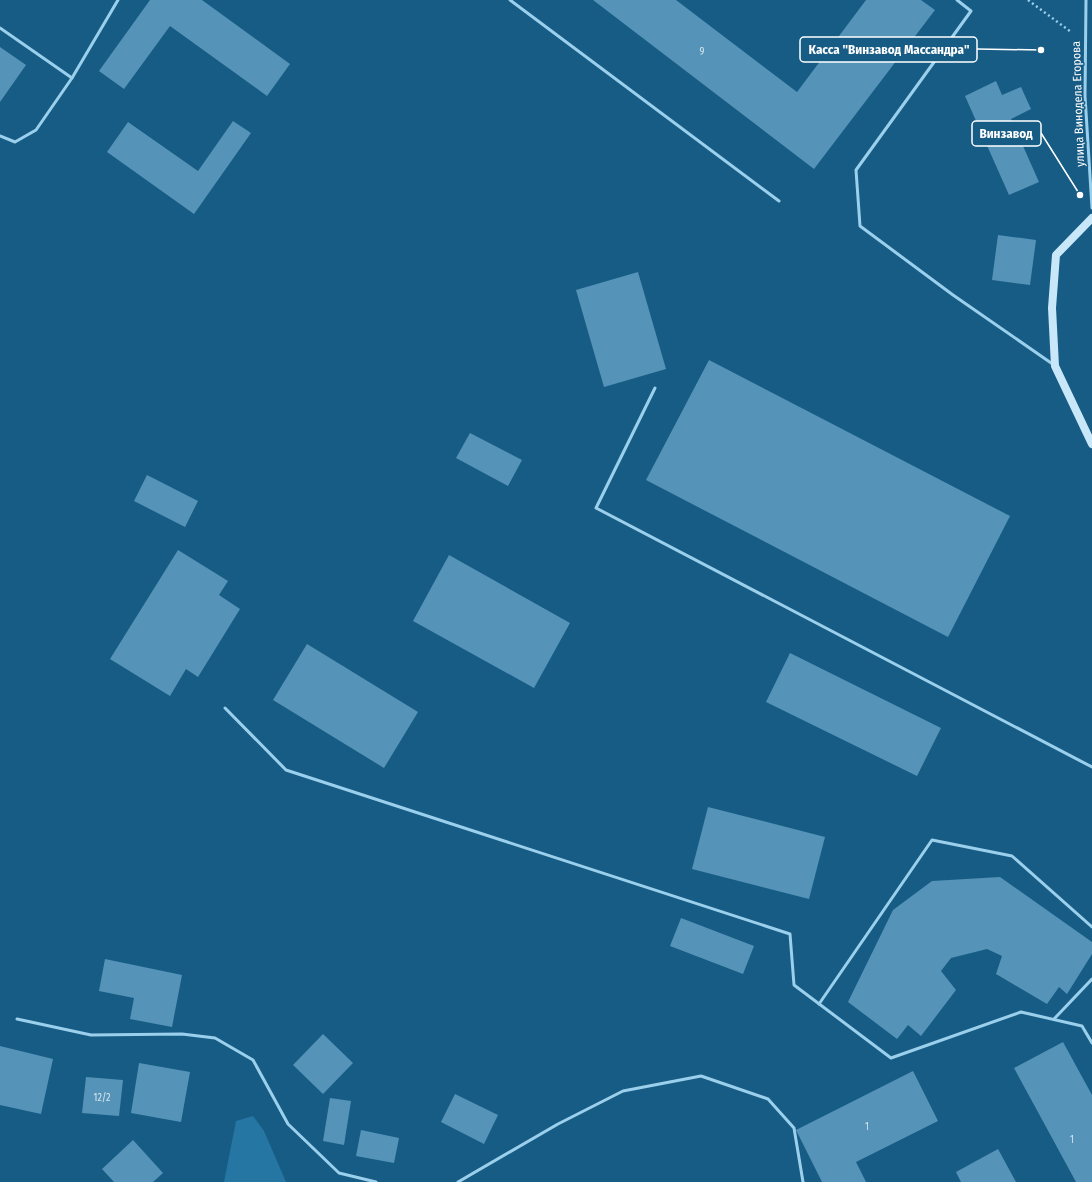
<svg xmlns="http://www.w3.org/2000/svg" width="1092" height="1182" viewBox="0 0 1092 1182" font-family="'Fira Sans Condensed',sans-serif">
<rect width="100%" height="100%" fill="#175c85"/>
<path fill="#2576a2" d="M253 1116 264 1131 286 1182H224L236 1121Z"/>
<g fill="#5594b8">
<path d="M150 0H202L290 64 267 96 170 26 124 89 99 71Z"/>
<path d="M593 0H676L797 92 866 0H921L935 10 814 169Z"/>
<path d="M0 47 26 65 0 102Z"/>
<path d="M996 81 1002 95 1021 87 1031 109 1011 119 1039 182 1009 195 965 96Z"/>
<path d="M233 121 251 133 194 214 107 152 128 122 198 171Z"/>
<path d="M998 235 1036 240 1030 285 992 280Z"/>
<path d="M638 272 666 369 604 387 576 290Z"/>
<path d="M709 360 1010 516 948 637 646 480Z"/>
<path d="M470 433 522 460 508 486 456 458Z"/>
<path d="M147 475 198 501 185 527 134 501Z"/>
<path d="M178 550 228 581 219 595 240 609 198 677 186 669 170 696 110 659Z"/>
<path d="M449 555 570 623 534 688 413 621Z"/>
<path d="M307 644 418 712 384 768 273 700Z"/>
<path d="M790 653 941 728 917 776 766 702Z"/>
<path d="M708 807 825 837 809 899 692 869Z"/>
<path d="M1000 877 1092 942V954L1067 994 1059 987 1047 1004 996 974 1002 956 987 949 951 958 941 971 956 990 921 1036 908 1025 897 1039 848 1002 893 910 932 881Z"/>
<path d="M681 918 754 946 743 974 670 946Z"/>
<path d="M105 959 182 975 172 1027 130 1019 134 998 99 991Z"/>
<path d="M323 1034 353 1063 323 1094 293 1065Z"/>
<path d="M1063 1042 1092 1095V1182H1076L1014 1068Z"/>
<path d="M0 1046 53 1059 41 1114 0 1105Z"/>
<path d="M139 1063 190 1072 181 1122 131 1113Z"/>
<path d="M913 1071 938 1121 856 1162 866 1182H822L796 1130Z"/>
<path d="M86 1077 123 1080 119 1116 82 1113Z"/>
<path d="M455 1094 498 1115 484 1144 441 1122Z"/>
<path d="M330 1098 351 1101 344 1145 323 1141Z"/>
<path d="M361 1130 399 1138 394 1163 356 1156Z"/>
<path d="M133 1140 163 1173 153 1182H114L102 1169Z"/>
<path d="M998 1149 1016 1182H961L956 1172Z"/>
</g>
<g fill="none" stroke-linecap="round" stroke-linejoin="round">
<path stroke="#9bd0ed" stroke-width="2.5" stroke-dasharray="2 3" stroke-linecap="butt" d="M1028 0 1071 32"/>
<g stroke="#9bd0ed" stroke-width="3">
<path d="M510 0 779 201"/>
<path d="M957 0 971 11 856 170 860 226 953 295 1054 365"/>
<path d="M1086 0 1085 96 1092 208"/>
<path d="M0 28 72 78 118 0"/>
<path d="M0 136 15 142 36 130 72 78"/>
<path d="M655 388 596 508 1092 767"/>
<path d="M225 708 286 770 790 934 794 985 891 1058 1021 1012 1082 1026 1092 1043"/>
<path d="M819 1004 932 840 1012 856 1092 927"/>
<path d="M17 1019 91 1035 182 1034 215 1038 253 1060 288 1124 339 1173 376 1182"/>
<path d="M1054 1019 1092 979"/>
<path d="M458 1182 558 1124 623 1091 701 1076 768 1099 794 1128 803 1182"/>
</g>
<path stroke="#c8e7f9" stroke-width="8" d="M1092 218 1056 255 1052 308 1055 366 1092 444"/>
</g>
<g text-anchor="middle" stroke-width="3" stroke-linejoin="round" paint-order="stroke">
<g font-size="10" fill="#d4e4ed">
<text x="702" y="55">9</text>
<text x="102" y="1101">12/2</text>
<text x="867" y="1130">1</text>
<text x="1072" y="1143">1</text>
</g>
<g font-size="12" fill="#fff" stroke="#175c85">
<text transform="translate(1078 104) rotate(-92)" y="4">улица Винодела Егорова</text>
</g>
</g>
<path fill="none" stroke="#fff" stroke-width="1.5" d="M1041 50L977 49M1080 195L1041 133"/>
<g fill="#fff" stroke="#175c85" stroke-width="1.5">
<circle cx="1041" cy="50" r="4"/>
<circle cx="1080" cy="195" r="4"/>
</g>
<g fill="#175c85" stroke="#fff" stroke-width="1.5">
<rect x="800" y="37" width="177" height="25" rx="4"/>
<rect x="972" y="121" width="69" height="25" rx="4"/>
</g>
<g font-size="13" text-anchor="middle" font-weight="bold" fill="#fff">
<text x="889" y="54">Касса "Винзавод Массандра"</text>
<text x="1006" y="138">Винзавод</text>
</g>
</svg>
